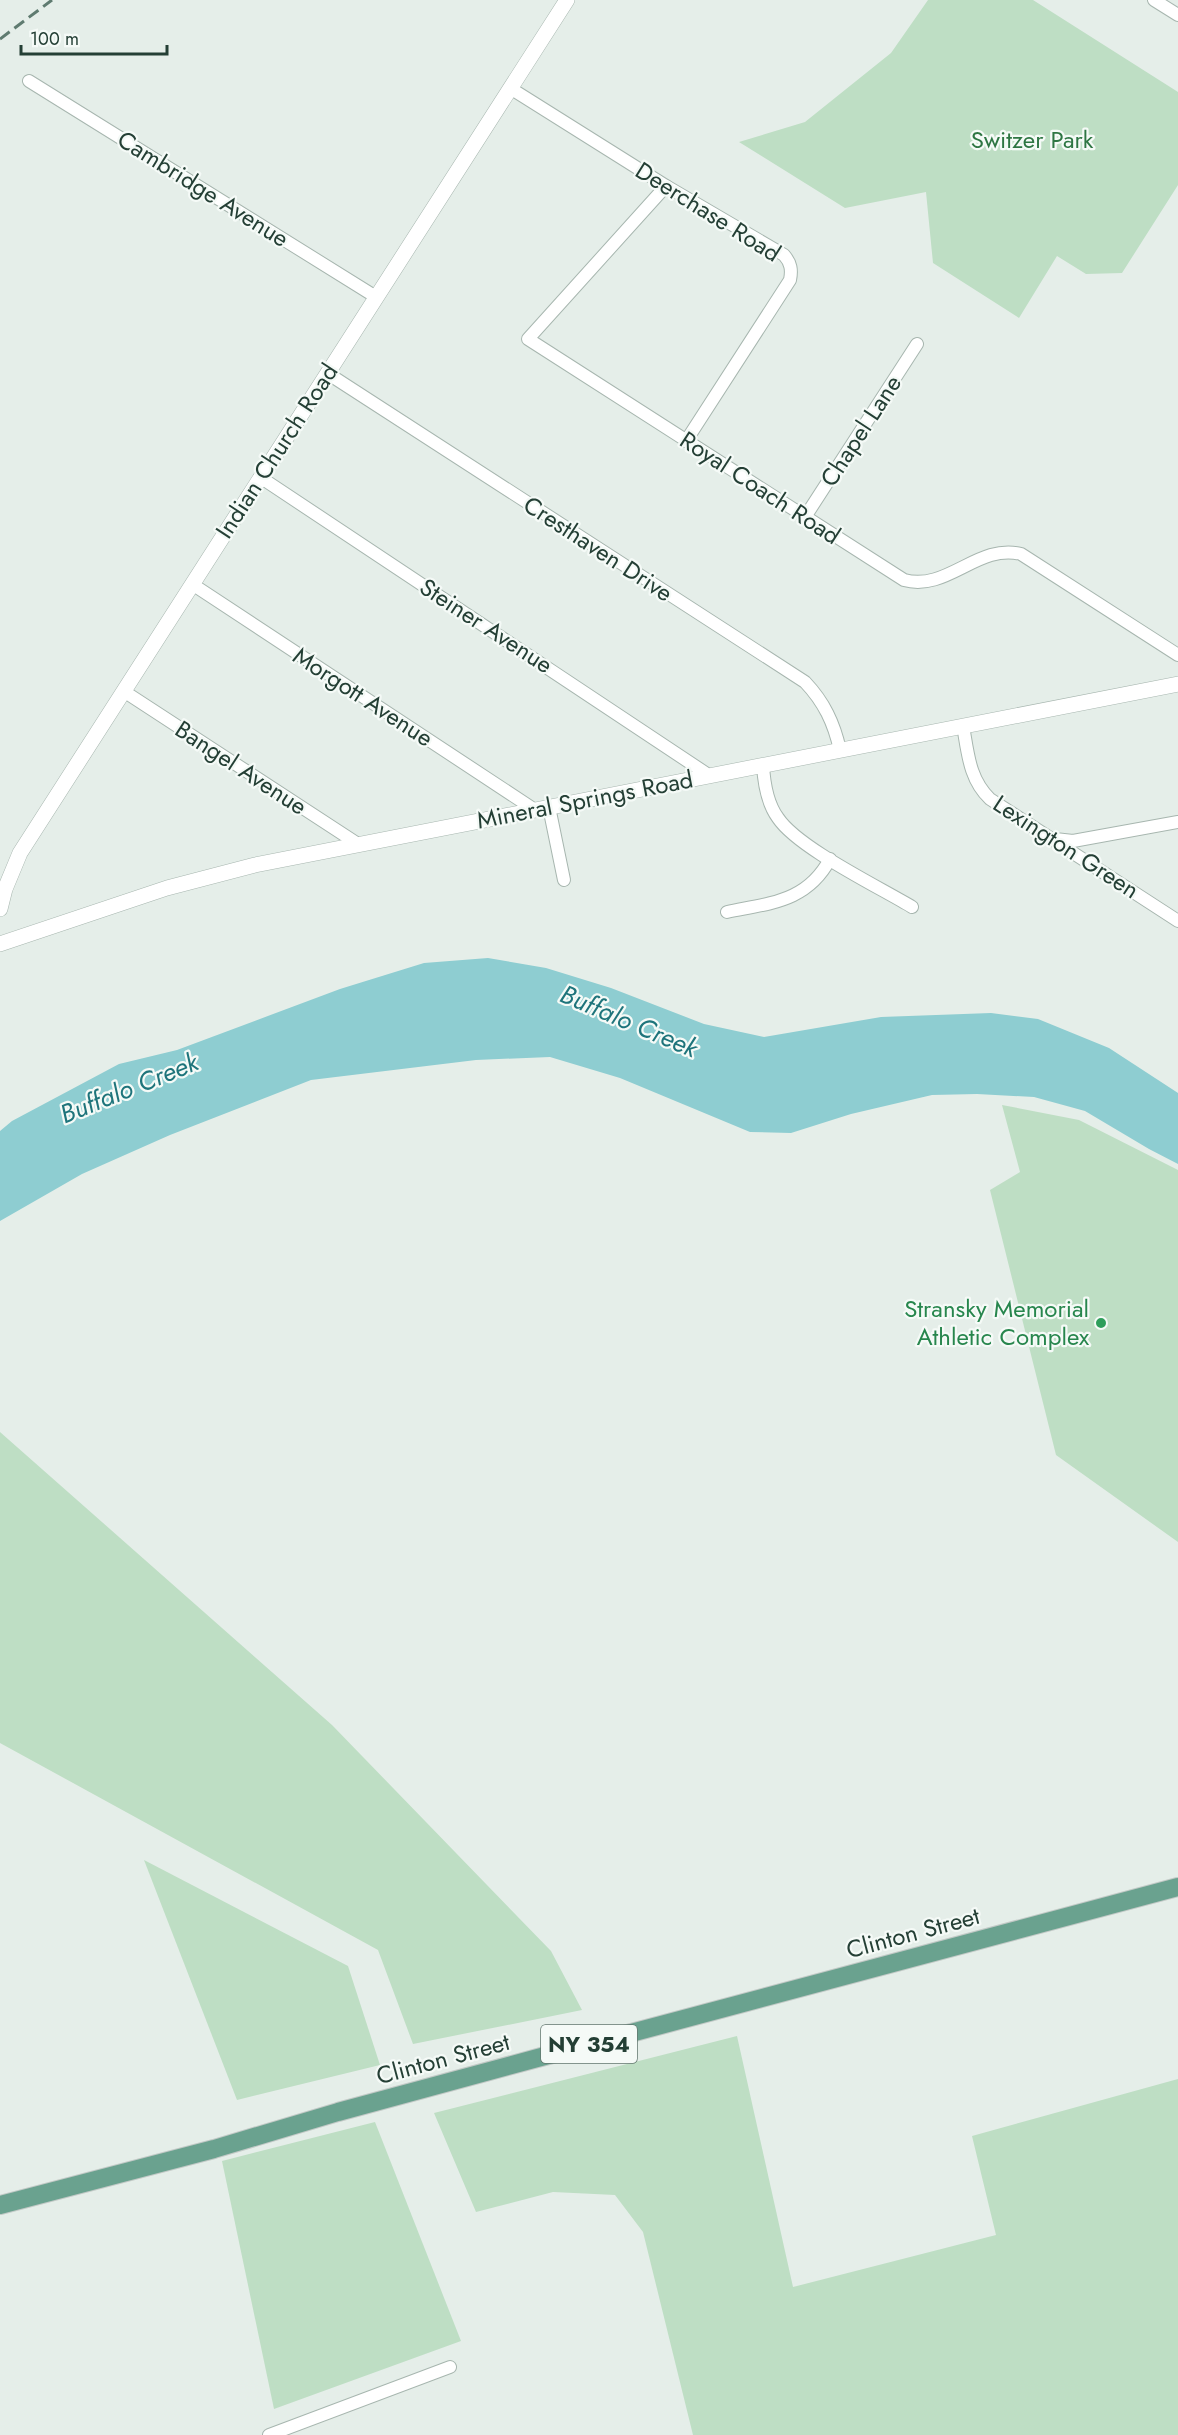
<svg xmlns="http://www.w3.org/2000/svg" width="1178" height="2435" viewBox="0 0 1178 2435" font-family="Jost,sans-serif">
<rect width="100%" height="100%" fill="#e5eee9"/>
<g fill="#bedec4">
<path d="M928 0H1033L1178 92V185L1122 273 1086 274 1057 256 1019 318 933 263 926 192 845 208 739 142 805 122 891 53Z"/>
<path d="M1002 1105 1079 1120 1178 1170V1542L1056 1455 990 1190 1020 1172Z"/>
<path d="M0 1432 332 1725 551 1951 582 2010 413 2044 378 1950 0 1743Z"/>
<path d="M144 1860 348 1966 380 2065 237 2100Z"/>
<path d="M737 2036 793 2287 996 2235 972 2136 1178 2079V2435H693L643 2232 615 2195 553 2192 476 2212 434 2113Z"/>
<path d="M375 2122 461 2341 274 2409 222 2161Z"/>
</g>
<path fill="#8ecdd1" d="M488 958 546 968 611 988 704 1024 764 1037 881 1017 991 1013 1038 1019 1109 1048 1178 1093V1164L1149 1149 1085 1111 1034 1097 977 1094 932 1095 851 1114 791 1133 750 1132 620 1078 550 1057 476 1060 311 1080 170 1135 82 1174 0 1221V1131L12 1121 119 1064 177 1050 340 989 424 963Z"/>
<g fill="none" stroke-linecap="round" stroke-linejoin="round">
<defs>
<g id="minor">
<path d="M1154 0 1178 15"/>
<path d="M29 81 376 297"/>
<path d="M510 88 666 186 784 255C791 263 792 270 790 280L686 441"/>
<path d="M666 186 528 339 904 580C947 592 978 543 1021 554L1178 655"/>
<path d="M327 373 805 682C824 702 834 723 840 750"/>
<path d="M260 477 710 776"/>
<path d="M805 517 917 344"/>
<path d="M192 584 535 810"/>
<path d="M125 692 358 844"/>
<path d="M963 726C968 753 969 779 990 799L1178 921"/>
<path d="M763 765C764 784 767 803 778 818 798 848 879 887 912 907"/>
<path d="M549 807 564 880"/>
<path d="M1055 839 1073 841 1178 822"/>
<path d="M727 912C770 903 807 902 830 859"/>
<path d="M269 2435 450 2367"/>
</g>
<g id="tertiary">
<path d="M0 909 5 889 20 853 567 0"/>
<path d="M0 944 167 888 255 865 1178 684"/>
</g>
<path id="primary" d="M0 2205 214 2149 338 2112 556 2053 1178 1887"/>
</defs>
<use href="#minor" stroke="#a7b6af" stroke-width="14"/>
<use href="#tertiary" stroke="#a7b6af" stroke-width="16"/>
<use href="#primary" stroke="#c2c9c6" stroke-width="20"/>
<use href="#minor" stroke="#fff" stroke-width="12"/>
<use href="#tertiary" stroke="#fff" stroke-width="15"/>
<use href="#primary" stroke="#6aa28f" stroke-width="18"/>
<path stroke="#5f7b70" stroke-width="3" stroke-dasharray="12 6" stroke-linecap="butt" d="M0 39 52 0"/>
</g>
<circle fill="#2e9e5b" stroke="#f5faf7" stroke-width="2" cx="1101" cy="1323" r="6"/>
<g text-anchor="middle" stroke-width="4.5" stroke-linejoin="round" paint-order="stroke">
<rect fill="#f5faf7" stroke="#63776f" stroke-width="1.5" x="541" y="2025" width="96" height="38" rx="4.5"/>
<g font-size="22" font-weight="bold" fill="#243f35">
<text x="589" y="2052">NY 354</text>
</g>
<g font-size="24" fill="#2e7643" stroke="#f5faf7">
<text x="1032" y="148">Switzer Park</text>
</g>
<g font-size="24" fill="#243f35" stroke="#f5faf7">
<text transform="translate(203 189) rotate(32)" y="8">Cambridge Avenue</text>
<text transform="translate(708 212) rotate(32)" y="8">Deerchase Road</text>
<text transform="translate(861 431) rotate(-57)" y="8">Chapel Lane</text>
<text transform="translate(277 451) rotate(-57)" y="8">Indian Church Road</text>
<text transform="translate(760 488) rotate(33)" y="8">Royal Coach Road</text>
<text transform="translate(598 549) rotate(33)" y="8">Cresthaven Drive</text>
<text transform="translate(486 626) rotate(33)" y="8">Steiner Avenue</text>
<text transform="translate(363 697) rotate(33)" y="8">Morgott Avenue</text>
<text transform="translate(241 768) rotate(33)" y="8">Bangel Avenue</text>
<text transform="translate(585 800) rotate(-11)" y="8">Mineral Springs Road</text>
<text transform="translate(1066 847) rotate(33)" y="8">Lexington Green</text>
<text transform="translate(913 1933) rotate(-15)" y="8">Clinton Street</text>
<text transform="translate(443 2059) rotate(-15)" y="8">Clinton Street</text>
</g>
<g font-size="24" fill="#27864d" stroke="#f5faf7" text-anchor="end">
<text x="1089" y="1317">Stransky Memorial<tspan x="1089" dy="28">Athletic Complex</tspan></text>
</g>
<g font-size="26" font-style="italic" fill="#1e747b" stroke="#f5faf7">
<text transform="translate(629 1021) rotate(23)" y="9">Buffalo Creek</text>
<text transform="translate(129 1088) rotate(-22)" y="9">Buffalo Creek</text>
</g>
</g>
<path d="M21 45v9h146v-9" fill="none" stroke="#243f35" stroke-width="3"/>
<text x="30" y="45" font-size="18" fill="#243f35" stroke="#f5faf7" stroke-width="4.5" paint-order="stroke">100 m</text>
</svg>
